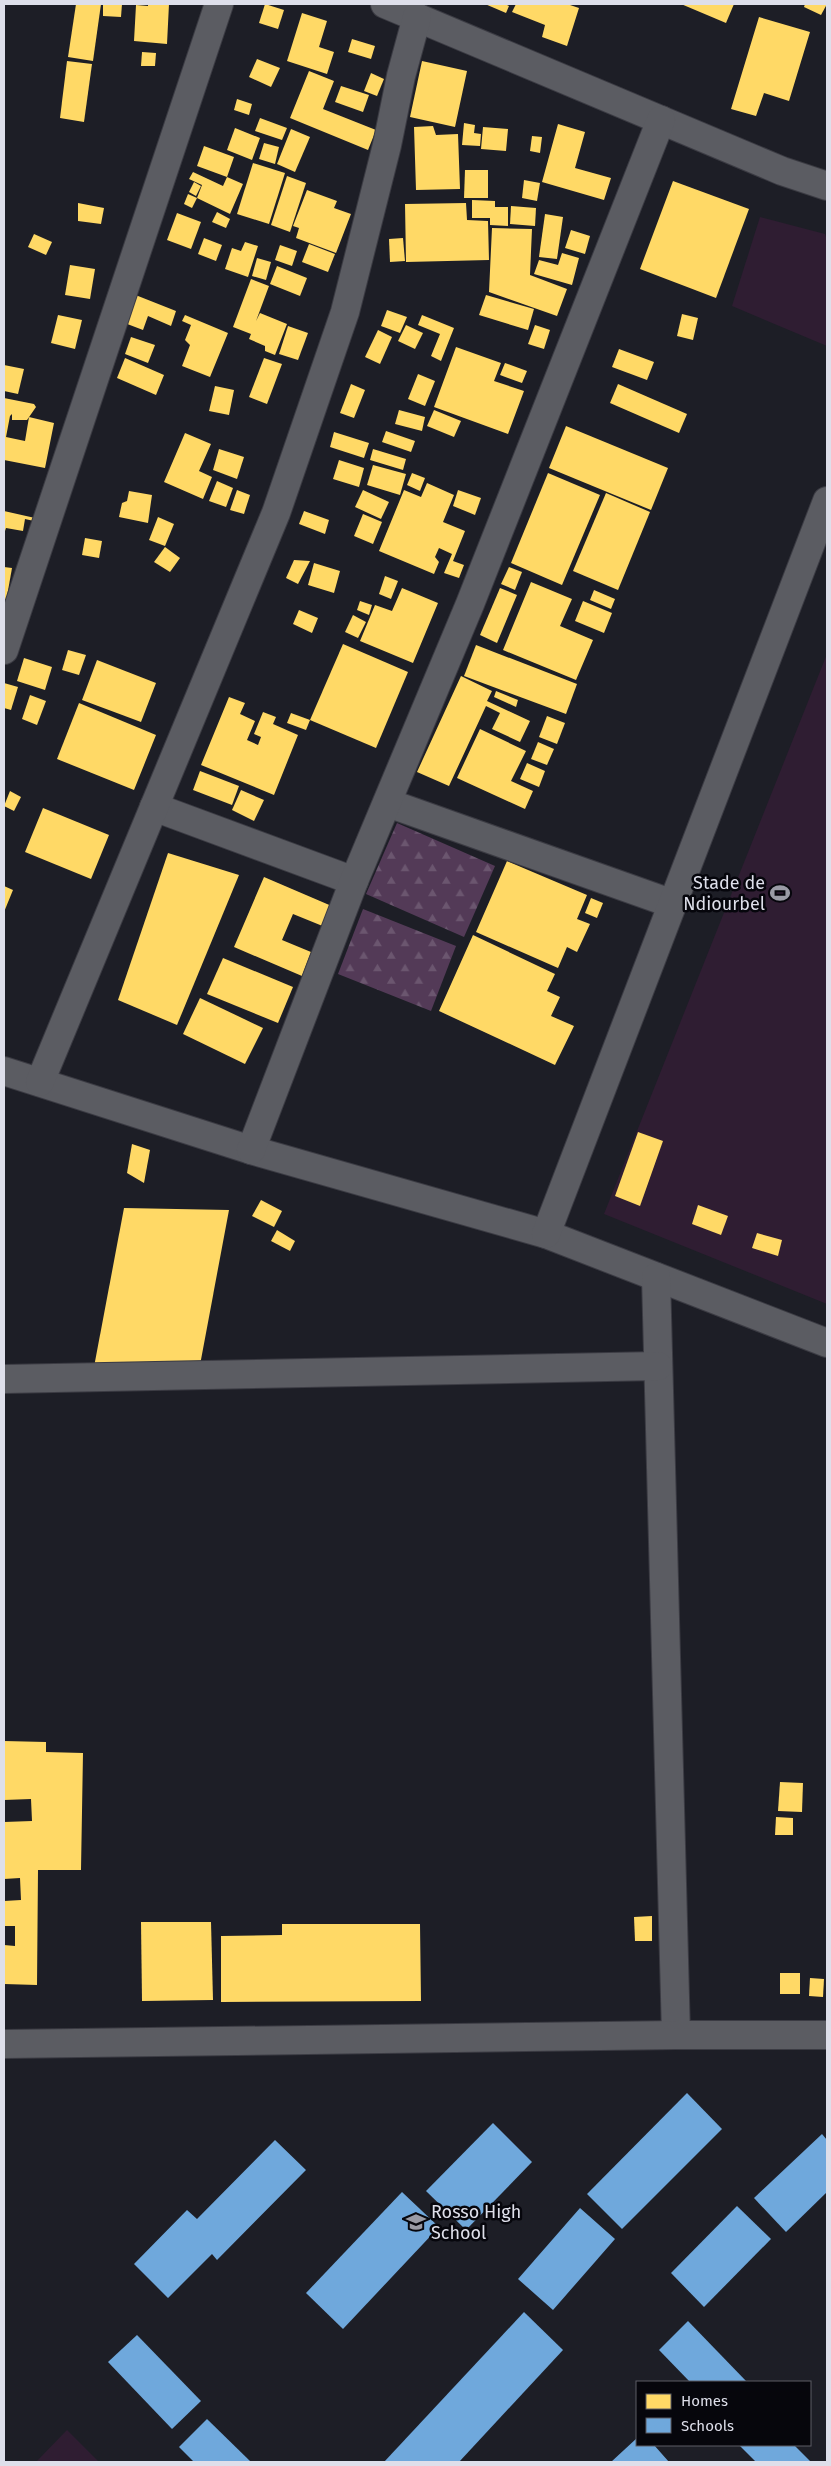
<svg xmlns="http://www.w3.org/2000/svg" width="831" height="2466" viewBox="0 0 831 2466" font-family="'Fira Sans',sans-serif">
<defs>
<pattern id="forest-firs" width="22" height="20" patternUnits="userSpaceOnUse" patternTransform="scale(1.25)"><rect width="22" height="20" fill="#533a57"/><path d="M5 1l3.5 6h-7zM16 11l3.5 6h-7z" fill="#6b566f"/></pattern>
</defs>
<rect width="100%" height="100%" fill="#1d1e26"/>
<g fill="#2f1d32">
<path d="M760 217 825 234 827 240V346L732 306Z"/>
<path d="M827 654V1304L604 1214Z"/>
<path d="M67 2430 99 2462H36Z"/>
</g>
<g fill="url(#forest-firs)">
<path d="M397 823 495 866 464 937 366 894Z"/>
<path d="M363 909 456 946 431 1011 338 974Z"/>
</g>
<g fill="#ffd966">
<path d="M76 4H101L93 61 68 57Z"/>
<path d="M103 4H122L121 17 103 16Z"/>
<path d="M148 4H169L167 44 134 41 136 5 148 6Z"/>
<path d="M265 4 284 10 278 29 259 23Z"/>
<path d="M485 4H505L509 6 506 13Z"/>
<path d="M516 4H567L579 8 567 46 542 37 545 25 512 12Z"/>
<path d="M681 4H734L726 23Z"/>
<path d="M805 4H827L821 15 804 7Z"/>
<path d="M302 13 327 21 319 47 334 52 327 74 287 61Z"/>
<path d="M759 17 810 32 789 101 764 93 756 116 731 109Z"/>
<path d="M352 39 375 46 371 59 348 52Z"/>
<path d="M142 52 156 53 155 66H141Z"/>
<path d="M257 59 280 68 271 87 249 77Z"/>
<path d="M67 61 92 64 84 122 60 118Z"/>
<path d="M422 61 467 71 455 127 410 117Z"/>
<path d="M309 71 334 81 323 109 376 130 368 150 290 118Z"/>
<path d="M371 73 384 79 377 96 364 91Z"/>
<path d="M341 86 369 95 363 112 335 102Z"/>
<path d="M237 99 252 104 249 115 234 110Z"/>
<path d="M260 118 287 128 282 140 255 131Z"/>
<path d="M464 123 475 125 474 133 481 134 480 146 462 145Z"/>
<path d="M558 124 585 132 575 168 611 178 604 200 542 182Z"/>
<path d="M433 126 436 135 458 134 460 189 416 190 414 127Z"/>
<path d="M483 127 508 129 506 151 481 149Z"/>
<path d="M235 128 260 138 252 160 227 150Z"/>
<path d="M291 129 310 137 295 172 277 164Z"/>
<path d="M532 136 542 137 540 153 530 151Z"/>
<path d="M264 143 279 147 275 164 259 159Z"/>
<path d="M204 146 234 157 227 177 197 166Z"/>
<path d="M253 163 285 173 269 224 237 214Z"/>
<path d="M465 170H488V198H464Z"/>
<path d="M193 172 223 186 227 177 243 184 230 214 197 198 202 185 189 179Z"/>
<path d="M287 176 306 183 290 232 271 225Z"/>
<path d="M524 180 540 183 537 201 522 198Z"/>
<path d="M673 181 749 209 716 298 640 269Z"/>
<path d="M194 182 201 186 196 196 189 192Z"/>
<path d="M307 190 337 201 334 208 351 214 336 253 296 238 299 228 293 226Z"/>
<path d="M188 194 197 198 192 208 184 204Z"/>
<path d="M472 200 495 201V207H508V226L490 225V218H472Z"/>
<path d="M78 203 104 208 101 224 78 221Z"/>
<path d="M466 203 467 220 488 221 489 260 406 262 405 204Z"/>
<path d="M511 206 536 208 535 226 510 224Z"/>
<path d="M217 212 230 219 226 228 212 222Z"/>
<path d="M177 213 201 222 191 249 167 240Z"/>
<path d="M545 214 563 217 557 259 539 257Z"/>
<path d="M492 228 532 229 530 275 567 289 557 316 489 292Z"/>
<path d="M571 230 590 236 585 254 565 248Z"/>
<path d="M34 234 52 242 46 255 28 247Z"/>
<path d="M204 238 222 245 216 261 198 254Z"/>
<path d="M403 238 405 261 390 262 389 239Z"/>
<path d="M245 242 258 246 248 277 225 269 232 248 241 251Z"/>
<path d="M309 244 335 254 328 272 302 262Z"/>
<path d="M280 245 297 251 292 266 275 260Z"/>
<path d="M562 253 579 258 572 285 534 274 539 260 558 265Z"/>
<path d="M257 258 271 262 266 280 252 276Z"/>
<path d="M70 265 95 269 90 299 65 295Z"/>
<path d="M277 266 307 278 300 296 270 284Z"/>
<path d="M251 279 269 286 256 321 260 313 287 324 275 355 265 351V346L249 339 251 334 233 327Z"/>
<path d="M133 294 176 311 171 326 148 316 143 330 122 322Z"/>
<path d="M486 295 534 309 528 330 479 315Z"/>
<path d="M387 310 407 317 400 333 381 326Z"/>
<path d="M682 314 698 318 693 340 677 336Z"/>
<path d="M58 315 82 320 75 349 51 343Z"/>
<path d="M185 315 228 333 210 377 182 366 190 345 185 340 191 325 182 321Z"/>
<path d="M422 315 454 328 441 361 431 356 440 334 418 325Z"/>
<path d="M406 325 423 333 415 349 398 341Z"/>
<path d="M535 325 550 330 544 349 528 344Z"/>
<path d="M288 326 308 333 298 360 279 354Z"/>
<path d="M378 330 392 337 380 364 365 357Z"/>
<path d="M131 337 155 345 148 363 125 354Z"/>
<path d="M456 347 501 363 494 381 524 391 508 434 434 407Z"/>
<path d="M619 349 654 362 647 380 612 367Z"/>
<path d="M125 358 164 375 156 395 117 378Z"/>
<path d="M264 358 282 364 267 404 249 397Z"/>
<path d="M505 363 527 371 522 383 500 375Z"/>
<path d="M4 365 24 369 18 394 4 391Z"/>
<path d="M418 374 435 381 425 406 408 399Z"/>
<path d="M351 384 365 390 354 418 340 413Z"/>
<path d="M618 384 687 414 679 433 610 403Z"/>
<path d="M215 386 234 390 229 415 209 411Z"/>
<path d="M4 398 34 404 36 407 27 420H12V414L10 416 6 437 25 441 29 417 54 423 45 468 4 460Z"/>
<path d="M399 410 425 417 422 431 395 424Z"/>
<path d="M434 410 461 421 454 437 427 426Z"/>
<path d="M566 426 668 468 651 510 549 468Z"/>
<path d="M386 431 415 441 411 452 382 442Z"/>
<path d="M334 432 369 443 364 458 330 447Z"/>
<path d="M185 433 211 444 199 471 212 477 203 499 164 482Z"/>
<path d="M219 449 244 457 237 479 213 470Z"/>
<path d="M373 449 406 459 403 470 370 460Z"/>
<path d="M339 460 364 468 359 487 333 479Z"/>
<path d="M373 465 406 474 400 495 367 485Z"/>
<path d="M412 473 425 478 420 491 407 485Z"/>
<path d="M548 473 600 495 562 585 511 563Z"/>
<path d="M217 481 233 488 226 507 209 501Z"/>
<path d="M427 483 454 495 443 522 465 531 453 561 464 565 459 578 444 573 452 554 439 548 435 557 439 562 434 574 379 551 404 490 421 497Z"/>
<path d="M237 490 250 495 244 514 230 510Z"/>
<path d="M363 490 389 502 381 519 355 507Z"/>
<path d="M458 490 481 498 475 515 453 506Z"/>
<path d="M129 491 152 495 148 523 119 517 122 503 127 501Z"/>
<path d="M606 493 650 512 618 590 573 571Z"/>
<path d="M4 511 35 518 34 521 25 519 23 531 6 528 4 534Z"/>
<path d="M304 511 329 520 325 534 299 524Z"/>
<path d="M363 514 382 522 373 544 354 536Z"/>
<path d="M158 517 174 524 165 546 149 540Z"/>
<path d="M85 538 102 541 99 558 82 555Z"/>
<path d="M165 547 180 558 170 572 154 562Z"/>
<path d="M294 560 310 561 298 584 286 578Z"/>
<path d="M314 563 340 571 334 593 308 585Z"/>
<path d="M4 567 12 568 6 602 4 601Z"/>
<path d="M509 567 522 572 515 590 501 584Z"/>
<path d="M385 576 398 581 391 599 379 594Z"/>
<path d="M531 582 572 599 560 626 593 640 576 680 503 650Z"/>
<path d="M402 588 438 603 413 663 360 641 375 605 392 611Z"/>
<path d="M500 588 517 595 497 643 480 635Z"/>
<path d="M594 590 615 599 611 609 590 600Z"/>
<path d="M360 601 372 605 369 615 357 610Z"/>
<path d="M583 601 612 613 604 633 575 621Z"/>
<path d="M299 610 318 618 312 633 293 624Z"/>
<path d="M353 615 366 622 358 638 345 632Z"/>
<path d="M343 644 408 672 376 748 310 720Z"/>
<path d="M476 645 577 684 566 714 464 676Z"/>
<path d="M68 650 86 655 79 675 62 670Z"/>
<path d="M24 658 52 667 45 690 17 681Z"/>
<path d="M97 660 156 683 141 722 82 700Z"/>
<path d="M461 676 492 691 487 701 530 721 520 742 492 729 500 713 486 706 449 786 417 772Z"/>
<path d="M4 683 18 687 11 710 4 708Z"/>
<path d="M496 691 518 700 516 707 494 697Z"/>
<path d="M30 695 46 701 37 725 22 719Z"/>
<path d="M229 697 245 703 240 714 255 721 247 740 258 745 261 737 254 734 263 712 276 717 273 724 298 735 274 795 201 765Z"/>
<path d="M79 703 156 735 134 790 57 759Z"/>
<path d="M291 713 310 720 306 730 287 723Z"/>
<path d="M547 716 565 723 557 744 539 737Z"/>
<path d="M480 729 526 751 511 781 533 791 525 809 457 778Z"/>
<path d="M538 742 554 749 547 765 531 759Z"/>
<path d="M527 763 545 771 539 787 520 779Z"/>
<path d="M200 771 239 786 232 805 193 790Z"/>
<path d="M241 790 264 800 254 821 232 810Z"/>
<path d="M10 791 21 797 14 811 4 806Z"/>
<path d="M43 808 109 835 91 879 25 852Z"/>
<path d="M168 853 239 875 177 1025 118 1000Z"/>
<path d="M507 861 587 895 577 919 590 924 577 952 567 947 558 968 476 932Z"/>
<path d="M264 877 334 907 325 927 293 914 282 940 311 952 302 976 234 947Z"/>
<path d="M4 886 13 890 4 912Z"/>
<path d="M591 898 603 903 597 918 585 913Z"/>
<path d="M473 935 555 974 547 991 560 997 551 1016 574 1026 555 1065 439 1011Z"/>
<path d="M223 958 293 987 278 1023 207 994Z"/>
<path d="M200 998 263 1028 245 1064 183 1034Z"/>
<path d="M638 1132 663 1141 640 1206 615 1196Z"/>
<path d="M132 1144 150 1150 144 1183 127 1173Z"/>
<path d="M261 1200 282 1211 274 1227 252 1216Z"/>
<path d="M698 1205 728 1216 721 1235 692 1224Z"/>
<path d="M124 1208 229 1210 200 1365 94 1367Z"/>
<path d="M277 1230 295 1241 290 1251 271 1241Z"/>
<path d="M757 1233 782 1240 778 1256 752 1248Z"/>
<path d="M4 1741 46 1742V1752L83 1753 81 1870H38L37 1985 4 1984V1945L15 1946V1926H4V1901L21 1900 20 1878 4 1879V1822L32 1821 31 1799 4 1800Z"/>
<path d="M780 1782 803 1783 802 1812 778 1811Z"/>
<path d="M776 1817 793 1818V1835H775Z"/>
<path d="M652 1916V1941H635L634 1917Z"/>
<path d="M141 1922H211L213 2000 142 2001Z"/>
<path d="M282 1924H420L421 2001 221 2002V1936L282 1935Z"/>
<rect x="780" y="1973" width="20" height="21"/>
<path d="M810 1978 824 1979 823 1997 809 1996Z"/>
</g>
<g fill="#6fa8dc">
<path d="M687 2093 722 2129 622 2229 587 2194Z"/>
<path d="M493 2123 532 2162 466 2230 426 2191Z"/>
<path d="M822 2134 827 2140V2192L786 2232 754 2198Z"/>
<path d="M275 2140 306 2170 217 2260 212 2254 168 2298 134 2264 187 2210 197 2219Z"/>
<path d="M402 2192 439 2227 343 2329 306 2293Z"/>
<path d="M737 2206 771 2239 704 2307 671 2273Z"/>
<path d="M580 2208 615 2239 553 2310 518 2279Z"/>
<path d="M524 2312 563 2350 459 2462H384Z"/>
<path d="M688 2321 747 2382H690L659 2350Z"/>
<path d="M137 2335 201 2401 172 2429 108 2362Z"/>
<path d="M207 2419 251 2462H194L179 2447Z"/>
<path d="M637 2438V2445H654L669 2462H611Z"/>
<path d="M739 2445H794L811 2462H756Z"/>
</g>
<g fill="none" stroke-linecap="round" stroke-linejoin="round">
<defs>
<g id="minor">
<path d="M385 4 782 171 827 186"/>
<path d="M4 650 219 4"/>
<path d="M388 803 673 904"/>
<path d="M154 807 354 881"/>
<path d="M4 1071 251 1150 546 1234 827 1343"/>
<path d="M40 1082 276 513 345 312 387 145 401 76 417 17"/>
<path d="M251 1150 354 881 470 604 661 120"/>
<path d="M546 1234 827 501"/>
<path d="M656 1277 676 2035"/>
<path d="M4 1379 658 1366"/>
<path d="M4 2044 676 2035H827"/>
</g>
</defs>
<use href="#minor" stroke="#3b3b43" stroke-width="30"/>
<use href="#minor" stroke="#5b5c62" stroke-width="28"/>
</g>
<defs>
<symbol id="stadium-bare" viewBox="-9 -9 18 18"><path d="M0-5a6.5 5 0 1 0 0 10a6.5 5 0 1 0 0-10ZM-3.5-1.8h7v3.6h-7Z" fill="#9a9ba5" stroke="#06060c" stroke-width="2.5" paint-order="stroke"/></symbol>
<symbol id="school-bare" viewBox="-9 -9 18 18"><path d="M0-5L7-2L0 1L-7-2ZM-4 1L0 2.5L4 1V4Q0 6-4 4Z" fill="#9a9ba5" stroke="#06060c" stroke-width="2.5" paint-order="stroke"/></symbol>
</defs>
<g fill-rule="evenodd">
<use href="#stadium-bare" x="766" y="879" width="28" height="28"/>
<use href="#school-bare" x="402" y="2208" width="28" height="28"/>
</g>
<g text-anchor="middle" stroke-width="5" stroke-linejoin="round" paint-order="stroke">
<g font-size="18" fill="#dedfea" stroke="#06060c" text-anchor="end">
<text x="765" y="889">Stade de<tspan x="765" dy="21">Ndiourbel</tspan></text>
<text x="431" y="2218" text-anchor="start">Rosso High<tspan x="431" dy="21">School</tspan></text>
</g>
</g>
<rect width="831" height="2466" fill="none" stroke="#dedfea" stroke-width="10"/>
<rect x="636" y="2381" width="175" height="65" fill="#06060c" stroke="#5c5d65"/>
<rect x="646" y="2394" width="25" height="15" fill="#ffd966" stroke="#5c5d65"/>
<text x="681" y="2406" font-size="15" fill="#dedfea">Homes</text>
<rect x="646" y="2418" width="25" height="15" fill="#6fa8dc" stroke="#5c5d65"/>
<text x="681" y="2431" font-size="15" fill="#dedfea">Schools</text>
</svg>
